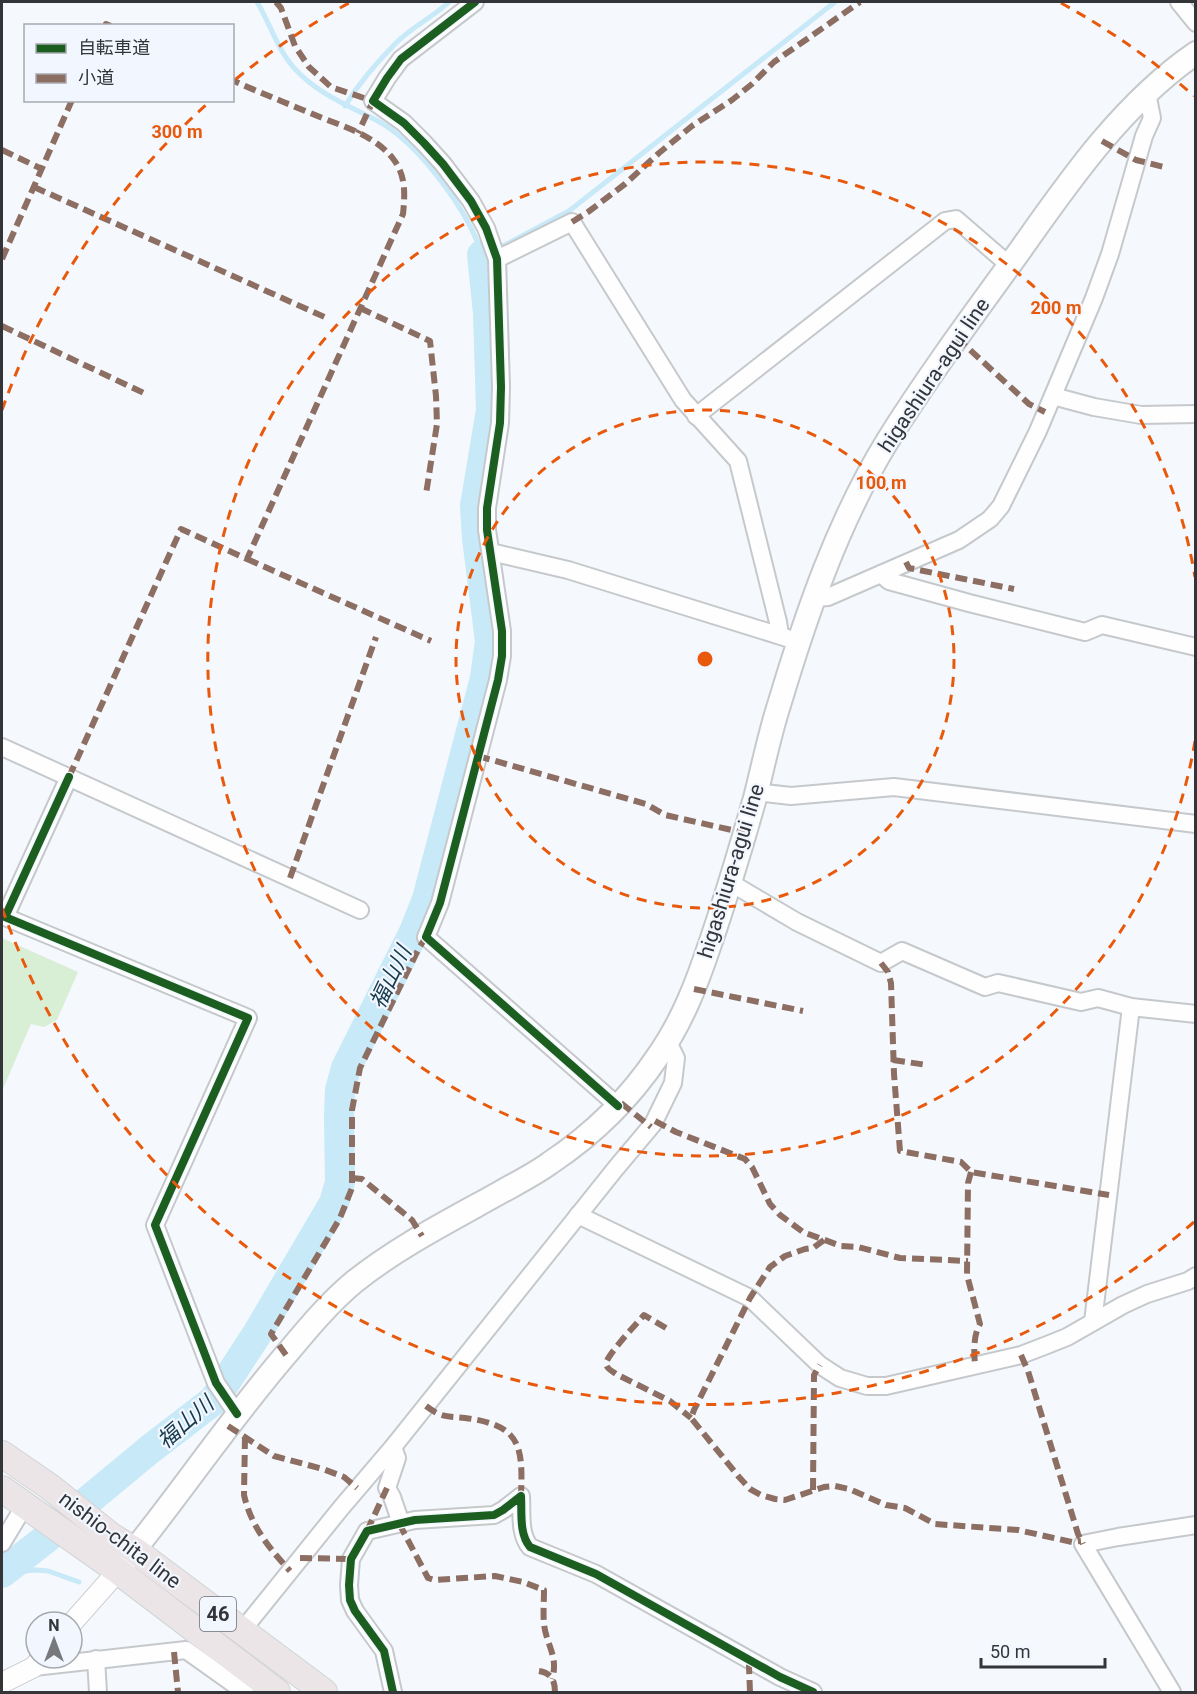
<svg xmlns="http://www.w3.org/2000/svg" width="1197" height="1694" viewBox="0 0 1197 1694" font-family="Roboto,'Noto Sans JP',sans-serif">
<rect width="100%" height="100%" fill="#f5f8fc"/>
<path fill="#d8efd6" d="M2 938 78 972 57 1020 44 1027 31 1024 2 1091Z"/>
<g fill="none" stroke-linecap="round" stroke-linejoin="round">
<g stroke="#c7e9f8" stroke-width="5">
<path d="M257 2C270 23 278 51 295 69 318 94 347 105 376 120 418 142 468 210 482 255L501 247 569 211 835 2"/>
<path d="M345 106C359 83 377 62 396 43 412 27 433 17 449 2"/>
<path d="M2 1573 36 1570 48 1571 79 1582"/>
</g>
<path stroke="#c7e9f8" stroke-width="30" d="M2 1573 48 1537 73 1513 149 1450 214 1400 257 1334 334 1203 340 1182 339 1116 340 1090 346 1068 414 932 427 899 485 678 490 641 477 538 475 506 491 410 488 313 482 255"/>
<defs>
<g id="minor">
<path d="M475 2 401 59 387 78 373 101 404 123 424 143 443 164 471 201 486 228 497 259 501 387 500 423 487 508V530L502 631V656L498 680 440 903 426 937 618 1106"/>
<path d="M1179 2 1196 23"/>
<path d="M497 259 572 222 683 400 738 461 778 622 780 635"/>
<path d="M1053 396 1094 407 1141 415 1196 414"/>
<path d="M696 416 945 221 956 219 1009 265"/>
<path d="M491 552 568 570 787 638"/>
<path d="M881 574 889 581 969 603 1085 632 1102 625 1196 647"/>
<path d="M815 598 828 597 959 540 990 519 1001 506 1038 431 1094 298 1110 254 1144 136 1152 118 1147 93"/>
<path d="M2 747 360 910"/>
<path d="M69 777 5 917 248 1018 155 1225 216 1383 237 1414"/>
<path d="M756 792 791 796 894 787 1196 824"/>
<path d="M731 883 797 922 881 963 902 951 985 987 998 983 1081 1002 1098 998 1131 1007 1196 1014"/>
<path d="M578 1215 750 1298 820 1365 840 1378 867 1386H886L1021 1355 1047 1345 1067 1337 1123 1305 1147 1294 1188 1281 1196 1276"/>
<path d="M1093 1322 1131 1007"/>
<path d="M393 1447 397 1458 387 1488 392 1497 401 1523"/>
<path d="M2 1543 25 1505"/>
<path d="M241 1632 341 1508 393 1447 616 1168 653 1124 673 1083 676 1058 668 1042"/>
<path d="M96 1659 98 1692"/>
<path d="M34 1667 186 1650 245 1692"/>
<path d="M393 1692 384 1651 355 1611 350 1600 349 1585 351 1559 367 1531 415 1520 494 1515 503 1510 521 1496C522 1513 519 1534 530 1547L596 1574 780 1677 813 1692"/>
<path d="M1172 1692 1083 1544 1118 1537 1196 1525"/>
</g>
<g id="tertiary">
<path d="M72 1623 118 1571"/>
<path d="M2 1683 34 1667 41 1658"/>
</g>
<path id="secondary" d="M124 1563C181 1493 230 1419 289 1351 309 1327 330 1302 354 1282 399 1246 451 1220 501 1192 517 1183 535 1174 550 1163 592 1135 630 1098 658 1056 682 1022 697 983 710 944 727 895 741 847 755 798 763 767 769 736 779 705 806 615 838 521 888 440 928 376 974 314 1019 252 1069 181 1123 103 1196 53"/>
<g id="primary">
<path d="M2 1454 50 1487 111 1536 134 1550 324 1692"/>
<path d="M2 1489 118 1571 277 1692"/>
</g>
</defs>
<use href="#minor" stroke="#c6c9cc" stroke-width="20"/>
<use href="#tertiary" stroke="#c6c9cc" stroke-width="22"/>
<use href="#secondary" stroke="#c6c9cc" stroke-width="26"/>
<use href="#primary" stroke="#d2d4d6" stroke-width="28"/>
<use href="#minor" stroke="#fefeff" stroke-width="16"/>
<use href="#tertiary" stroke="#fefeff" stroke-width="20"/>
<use href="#secondary" stroke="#fefeff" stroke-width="22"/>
<use href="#primary" stroke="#ebe5e8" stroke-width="26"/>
<g stroke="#8d6e63" stroke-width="6" stroke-dasharray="12 6" stroke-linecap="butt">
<path d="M276 2 281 8 295 46 309 67 331 87 373 101 358 133"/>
<path d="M106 26V24L111 26"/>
<path d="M1102 141 1136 160 1164 167"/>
<path d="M2 150 42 169"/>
<path d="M34 187 329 319"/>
<path d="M572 222 588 212 625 184 659 153 692 126 732 100 752 84 774 62 860 2"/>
<path d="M2 259 72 100"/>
<path d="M360 308 430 341 436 396 437 424 426 494"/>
<path d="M2 326 148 395"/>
<path d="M957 338 1029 404 1045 412"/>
<path d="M247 559 431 641"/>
<path d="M906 562 909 568 1014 589"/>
<path d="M478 756 646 804 665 815 745 833"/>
<path d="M69 777 181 529 247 559 403 214C405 195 406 176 394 160 375 134 338 125 310 113 284 102 258 92 232 80"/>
<path d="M290 878 376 637"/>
<path d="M881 963 888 972 891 983 894 1074 900 1151 961 1162 971 1172 1109 1195"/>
<path d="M694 989 803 1011"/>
<path d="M893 1060 927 1065"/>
<path d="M621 1103 651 1127"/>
<path d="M655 1121 676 1132 745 1159 752 1167 770 1204 780 1215 803 1232 841 1246 858 1247 900 1258 968 1261"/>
<path d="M971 1172 968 1183 967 1275 980 1324C973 1335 974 1353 975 1365"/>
<path d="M352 1178 362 1179 412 1220 422 1236"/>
<path d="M824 1240 813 1248 805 1249 785 1256 770 1267 750 1298 694 1410 691 1418 739 1477 750 1489 761 1495 775 1499 785 1500 824 1487 835 1486 849 1489 886 1505 905 1508 935 1524 1018 1530 1072 1542 1081 1541"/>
<path d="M666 1328 644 1315C638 1322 606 1356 606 1364 607 1369 612 1371 616 1374L670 1401 691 1418"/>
<path d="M286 1355 271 1334 340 1218 352 1188V1110L360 1068 419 948 426 937"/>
<path d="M1021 1355 1028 1371 1078 1534 1083 1544"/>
<path d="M426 1406C442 1418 446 1416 465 1418 521 1425 523 1446 521 1496"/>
<path d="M228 1426 274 1456 323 1469 344 1477 357 1488"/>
<path d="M245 1437 244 1495C251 1526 269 1548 290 1571"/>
<path d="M813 1490 814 1375 820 1365"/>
<path d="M401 1523 402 1529 428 1578 434 1580 495 1576 523 1582 544 1590C544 1601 543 1613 544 1624 546 1644 559 1657 552 1679"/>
<path d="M367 1531 387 1488"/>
<path d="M300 1558 351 1559"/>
<path d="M174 1652 178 1692"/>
<path d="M539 1671C551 1673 555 1680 555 1692"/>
<path d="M750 1692 749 1666 752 1661"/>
</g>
<defs>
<g id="cycleway">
<path d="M475 2 401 59 387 78 373 101 404 123 424 143 443 164 471 201 486 228 497 259 501 387 500 423 487 508V530L502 631V656L498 680 440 903 426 937 618 1106"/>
<path d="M69 777 5 917 248 1018 155 1225 216 1383 237 1414"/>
<path d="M393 1692 384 1651 355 1611 350 1600 349 1585 351 1559 367 1531 415 1520 494 1515 503 1510 521 1496C522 1513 519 1534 530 1547L596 1574 780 1677 813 1692"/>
</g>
</defs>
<use href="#cycleway" stroke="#f2f7ff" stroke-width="11"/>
<use href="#cycleway" stroke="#1b5e20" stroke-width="8"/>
</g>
<g fill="none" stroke="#e8590c" stroke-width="3" stroke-dasharray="10 8">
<circle cx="705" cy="659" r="249"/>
<path d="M1195 741A497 497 0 1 1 1195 577"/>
<path d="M1194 1222A746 746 0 0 1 2 908M2 410A746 746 0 0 1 206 105M236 79A746 746 0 0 1 349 3M1061 3A746 746 0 0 1 1194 96"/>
</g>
<g text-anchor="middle" stroke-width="4.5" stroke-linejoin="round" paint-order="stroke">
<rect fill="#f2f7ff" stroke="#6c6f74" stroke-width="1.5" x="200" y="1597" width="36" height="34" rx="4.5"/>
<g font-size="20" font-weight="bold" fill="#333538">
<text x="218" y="1621">46</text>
</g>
<g font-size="21" fill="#333538" stroke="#f2f7ff">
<text transform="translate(934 375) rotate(-56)" y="7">higashiura-agui line</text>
<text transform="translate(731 871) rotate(-73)" y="7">higashiura-agui line</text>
<text transform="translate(120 1540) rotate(37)" y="7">nishio-chita line</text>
</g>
<g font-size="22" font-style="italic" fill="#163b4a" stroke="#f2f7ff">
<text transform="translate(390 977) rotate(-64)" y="8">福山川</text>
<text transform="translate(185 1422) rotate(-41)" y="8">福山川</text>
</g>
</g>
<circle cx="705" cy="659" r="9" fill="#e8590c" stroke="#f2f7ff" stroke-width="3"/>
<g font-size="18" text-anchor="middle" font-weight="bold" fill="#e8590c" stroke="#f2f7ff" stroke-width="4.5" stroke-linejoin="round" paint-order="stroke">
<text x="177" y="138">300 m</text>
<text x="1056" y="314">200 m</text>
<text x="881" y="489">100 m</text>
</g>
<rect width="1197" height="1694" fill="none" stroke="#333538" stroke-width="6"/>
<rect x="24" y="24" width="210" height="78" fill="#f2f7ff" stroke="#a6a9af" stroke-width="1.5"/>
<rect x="36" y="44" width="30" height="9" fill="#1b5e20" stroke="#a6a9af" stroke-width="1.5"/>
<text x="78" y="54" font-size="18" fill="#333538">自転車道</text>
<rect x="36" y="74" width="30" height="9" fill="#8d6e63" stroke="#a6a9af" stroke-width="1.5"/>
<text x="78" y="84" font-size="18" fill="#333538">小道</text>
<g transform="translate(54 1640)"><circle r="28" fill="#f2f7ff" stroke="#a6a9af" stroke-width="1.5"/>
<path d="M0-4.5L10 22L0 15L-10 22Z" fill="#77797d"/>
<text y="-9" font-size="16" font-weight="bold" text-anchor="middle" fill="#333538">N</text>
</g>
<path d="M981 1658v9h124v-9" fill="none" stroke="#333538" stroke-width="3"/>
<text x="990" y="1658" font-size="18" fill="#333538" stroke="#f2f7ff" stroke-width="4.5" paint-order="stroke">50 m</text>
</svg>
